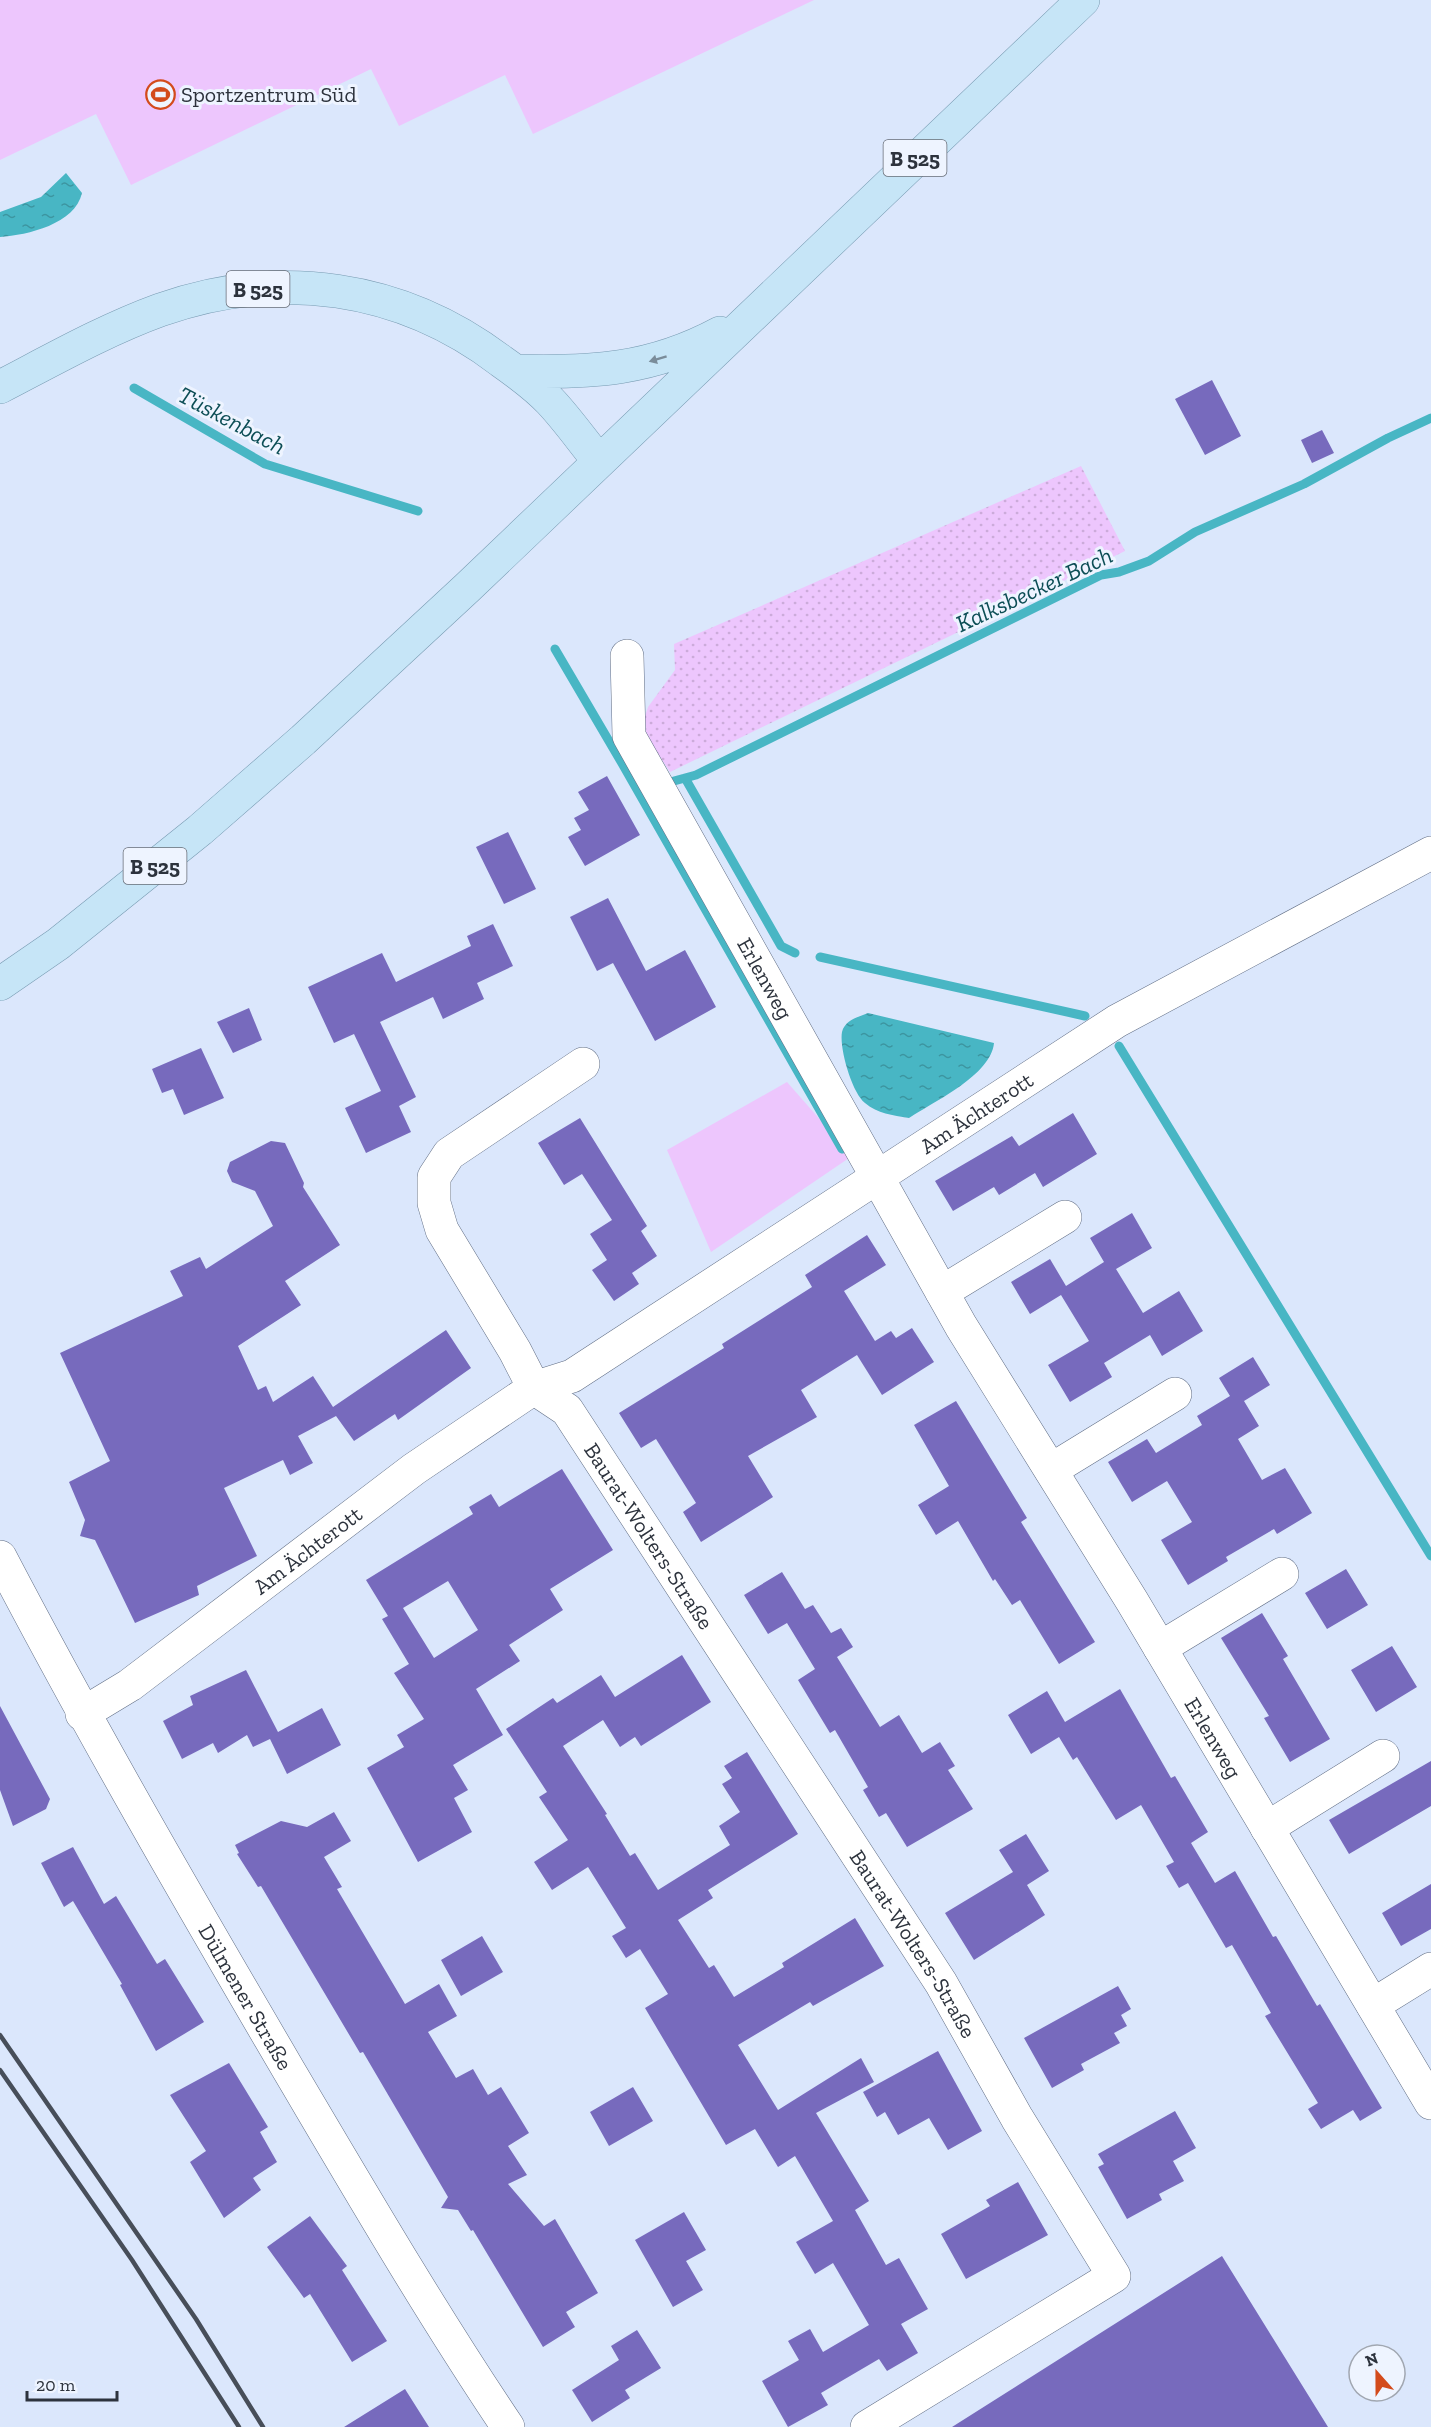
<svg xmlns="http://www.w3.org/2000/svg" width="1431" height="2427" font-family="'Zilla Slab',serif">
<style>
.grass{fill:url(#grass-dots)}
.park{fill:#edc6fd}
.water{fill:url(#water-ripples)}
.lines{fill:none;stroke-linecap:round;stroke-linejoin:round}
.stream{stroke:#48b6c4;stroke-width:9}
.building{fill:#776abd;fill-rule:evenodd}
.minor-casing{stroke:#616e85;stroke-width:34}
.tertiary-casing{stroke:#616e85;stroke-width:34}
.primary-casing{stroke:#789bb2;stroke-width:34}
.minor{stroke:#fff;stroke-width:33}
.tertiary{stroke:#fff;stroke-width:33}
.primary{stroke:#c6e5f7;stroke-width:33}
.rail{stroke:#474e59;stroke-width:4.5}
.oneway{fill:#7a8c9a}
.labels{text-anchor:middle;dominant-baseline:central;stroke-width:6;stroke-linejoin:round;paint-order:stroke}
.shield{fill:#eef4ff;stroke:#676d77;stroke-width:1.5}
.shield-label{font-size:21px;font-weight:bold;fill:#2d333d}
.poi-label{font-size:22px;fill:#2d333d;stroke:#eef4ff;text-anchor:start}
.street-label{font-size:22px;fill:#2d333d;stroke:#eef4ff}
.water-label{font-size:24px;font-style:italic;fill:#0d4e56;stroke:#eef4ff}
</style>
<defs>
<pattern id="grass-dots" width="8" height="8" patternUnits="userSpaceOnUse" patternTransform="scale(1.5)"><rect width="8" height="8" fill="#edc6fd"/><path d="M2 2h.1M6 6h.1" fill="none" stroke="#ccabda" stroke-width="1.8" stroke-linecap="round"/></pattern>
<pattern id="water-ripples" width="26" height="14" patternUnits="userSpaceOnUse" patternTransform="scale(1.5)"><rect width="26" height="14" fill="#48b6c4"/><path d="M2 4q2-2 4 0t4 0M15 11q2-2 4 0t4 0" fill="none" stroke="#3c95a0"/></pattern>
</defs>
<rect width="100%" height="100%" fill="#dbe7fc"/>
<path class="grass" d="M1081,466l44,85 -455,221 -29,-44 7,-21 27,-37 -1,-26z"/>
<path class="park" d="M0,0h814l-281,134 -28,-59 -106,51 -28,-57 -240,116 -35,-71 -96,46z
M787,1082l65,74 -141,96 -44,-102z"/>
<path class="water" d="M66,173l16,20c-7,31 -54,42 -82,44v-25l41,-15z
M868,1013l126,30c-3,32 -59,58 -85,75 -17,-3 -31,-4 -44,-15 -13,-10 -26,-55 -23,-71 3,-12 16,-15 26,-19z"/>
<g class="lines">
<path class="stream" d="M134,388l131,76 153,47
M555,649l68,116 4,3
M623,765l219,384
M685,778l96,168 14,7
M674,781l22,-6 405,-200 18,-3 30,-11 46,-29 109,-48 84,-46 43,-20
M820,957l265,59
M1119,1046l312,510"/>
</g>
<path class="building" d="M1212,380l29,56 -36,19 -30,-56z
M1322,430l12,23 -22,10 -11,-23z
M607,776l33,59 -55,31 -17,-29 13,-7 -7,-12 15,-8 -11,-18z
M508,832l28,57 -32,15 -28,-57z
M608,898l38,73 39,-21 31,57 -61,34 -42,-78 -16,8 -27,-54z
M493,924l20,42 -36,17 7,16 -41,20 -10,-22 -53,25 36,75 -17,9 12,26 -45,21 -21,-45 36,-17 -27,-57 -20,9 -26,-56 74,-34 14,29 75,-36 -4,-10z
M249,1008l13,32 -29,13 -16,-31z
M201,1048l23,50 -40,17 -11,-26 -11,4 -10,-24z
M1073,1113l24,41 -54,33 -8,-14 -36,22 -5,-8 -41,24 -18,-30 77,-45 7,10z
M580,1118l67,108 -6,5 16,25 -25,17 7,11 -25,17 -22,-31 15,-10 -17,-26 22,-14 -30,-46 -18,11 -26,-42z
M271,1141l14,2 19,40 -1,4 37,58 -55,36 16,24 -63,41 20,44 8,-4 7,16 40,-26 20,31 113,-77 25,38 -73,52 -3,-6 -41,27 -18,-25 -38,20 15,27 -23,12 -7,-15 -59,28 33,68 -60,30 2,9 -64,28 -40,-83 -15,-4 5,-16 -16,-38 41,-21 -50,-108 123,-57 -13,-25 30,-14 6,12 67,-43 -18,-35 -23,-9 -5,-11 3,-9z
M1132,1213l20,35 -36,21 27,44 36,-22 24,40 -41,25 -12,-21 -46,28 8,14 -42,25 -22,-37 41,-24 -28,-46 -31,19 -19,-32 39,-23 16,27 38,-24 -14,-24z
M867,1235l19,30 -42,26 31,50 16,-10 5,7 16,-10 22,34 -52,33 -25,-40 -56,35 16,27 -69,39 25,41 -72,45 -18,-30 13,-9 -40,-64 -15,9 -22,-35 105,-65 -2,-4 90,-57 -7,-12z
M1253,1357l17,28 -26,16 15,25 -21,13 24,41 23,-12 27,45 -35,21 -3,-5 -48,28 2,4 -40,24 -27,-45 31,-18 -25,-41 -35,21 -24,-40 39,-23 9,14 46,-28 -5,-9 33,-20 -11,-18z
M956,1401l71,117 -6,4 74,120 -36,22 -39,-64 -8,5 -17,-26 -2,2 -35,-60 -22,14 -18,-30 31,-19 -35,-61z
M562,1469l51,81 -63,39 13,21 -54,35 11,16 -44,28 27,46 -50,30 15,25 -14,8 18,34 -54,30 -51,-94 37,-21 -7,-12 27,-16 -30,-46 15,-9 -27,-45 6,-3 -22,-36 107,-66 -4,-7 22,-13 8,13zM448,1581l30,49 -44,28 -31,-50z
M1346,1569l22,36 -41,24 -22,-36z
M782,1572l23,37 8,-4 18,28 10,-5 12,19 -16,10 43,70 19,-12 23,38 18,-11 15,24 -7,4 25,39 -66,38 -21,-34 -7,4 -16,-27 5,-3 -33,-57 -5,3 -32,-53 17,-11 -28,-46 -19,11 -24,-39z
M1262,1613l26,43 -5,3 47,80 -40,23 -26,-44 5,-2 -48,-78z
M1392,1646l25,41 -41,25 -25,-42z
M682,1655l29,47 -70,44 -6,-9 -15,10 -17,-27 -40,26 44,68 -2,1 25,41 5,-3 23,37 72,-45 -11,-19 21,-14 -18,-28 10,-6 -8,-12 23,-14 51,82 -90,56 5,8 -35,22 31,48 5,-3 20,32 50,-30 -2,-4 73,-45 29,48 -71,40 -3,-4 -72,43 40,65 83,-52 13,24 -58,31 53,88 -14,9 31,55 13,-7 29,51 -27,15 17,29 -31,18 -8,-12 -58,34 7,12 -40,22 -26,-46 37,-21 -11,-19 22,-12 13,23 46,-27 -36,-62 -18,11 -19,-32 37,-21 -38,-65 -17,11 -23,-38 -29,16 -81,-137 23,-14 -28,-45 -14,9 -14,-22 14,-8 -38,-61 -36,23 -18,-28 34,-22 -29,-43 8,-5 -41,-63 47,-31 4,5 44,-28 14,22z
M246,1670l32,62 44,-24 19,37 -54,29 -17,-35 -17,8 -6,-12 -29,18 -5,-10 -31,16 -19,-38 30,-16 -3,-9z
M1120,1689l51,89 4,-2 33,56 -17,11 24,40 20,-12 38,66 3,-1 41,70 3,-2 62,104 -22,13 -7,-11 -32,19 -13,-20 10,-6 -53,-87 6,-3 -39,-68 -6,3 -38,-65 -9,5 -13,-22 8,-4 -33,-57 -25,15 -39,-63 -4,3 -14,-23 -28,17 -23,-39 39,-24 18,31z
M0,1706l50,93 -4,10 -33,17 -13,-36z
M1431,1761v45l-82,48 -20,-34z
M334,1812l17,29 -27,16 18,30 -5,2 68,115 34,-20 18,32 -29,16 28,46 17,-9 15,26 13,-8 28,46 -21,13 19,29 -19,9 36,42 11,-7 43,74 -32,19 9,15 -32,20 -70,-117 -2,1 -13,-21 -17,-2 7,-11 -85,-145 -3,1 -99,-167 -3,1 -21,-33 2,-1 -4,-8 46,-24 26,6z
M1026,1834l23,37 -22,14 18,30 -71,45 -29,-47 68,-41 -14,-22z
M73,1847l31,57 12,-8 41,68 8,-5 39,63 -48,29 -36,-66 2,-1 -49,-83 -9,6 -23,-44z
M1431,1884v45l-30,17 -19,-33z
M482,1936l21,36 -42,24 -20,-36z
M1118,1986l13,23 -10,6 6,11 -13,7 6,10 -39,21 3,6 -32,18 -28,-50z
M938,2051l44,80 -34,19 -19,-32 -31,17 -13,-23 -8,5 -14,-25z
M229,2063l39,64 -8,5 17,30 -24,16 8,12 -37,28 -34,-56 16,-11 -36,-56z
M633,2087l20,34 -44,25 -19,-34z
M1175,2111l21,37 -23,13 11,20 -25,13 3,6 -35,19 -29,-52 6,-3 -6,-10z
M1018,2182l30,53 -82,44 -25,-45 49,-28 -4,-6z
M684,2212l22,38 -20,11 17,29 -30,17 -38,-67z
M310,2216l37,50 -5,4 45,71 -35,21 -42,-68 -6,4 -37,-51z
M1222,2256l106,171h-376z
M637,2330l24,38 -36,22 5,8 -38,24 -20,-32 47,-30 -8,-14z
M405,2389l24,38h-85z"/>
<g class="lines">
<defs>
<g id="minor">
<path id="s1" d="M627,656l2,80 332,590 171,275 299,502"/>
<path id="s2" d="M583,1064l-134,90 -15,23v26l8,27 73,121 19,37 33,22 374,573 76,135 97,158 -247,151"/>
<path d="M942,1292l123,-75"/>
<path d="M1051,1470l124,-76"/>
<path d="M1160,1648l122,-74"/>
<path id="s3" d="M82,1714l48,-29 284,-216 120,-81 38,-12 545,-355 314,-168"/>
<path d="M1267,1828l116,-72"/>
<path d="M1373,2005l58,-36"/>
</g>
<g id="tertiary">
<path id="s4" d="M0,1557c91,174 189,343 288,512 71,120 142,242 220,358"/>
</g>
<path id="primary" d="M516,371c76,2 135,-1 204,-38
M0,387c52,-27 105,-57 160,-77 119,-42 241,-25 341,51 17,12 35,25 49,40 18,19 33,41 49,60
M0,984l58,-40 142,-114 103,-90 164,-152 616,-588"/>
</defs>
<use href="#minor" class="minor-casing"/>
<use href="#tertiary" class="tertiary-casing"/>
<use href="#primary" class="primary-casing"/>
<use href="#minor" class="minor"/>
<use href="#tertiary" class="tertiary"/>
<use href="#primary" class="primary"/>
<path class="rail" d="M0,2035l196,284 67,108
M0,2070l132,190 107,167"/>
</g>
<defs><path id="oneway-solid" d="M-6-.8H1V-3.2L6.5 0L1 3.2V.8H-6Z" transform="scale(1.5)"/></defs>
<use class="oneway" href="#oneway-solid" transform="translate(658 359) rotate(163)"/>
<defs>
<symbol id="stadium-ring" viewBox="-11 -11 22 22"><circle r="9.5" fill="#eef4ff" stroke="#d34b1c" stroke-width="1.5"/><path d="M0-5a6.5 5 0 1 0 0 10a6.5 5 0 1 0 0-10ZM-3.5-1.8h7v3.6h-7Z" fill="#d34b1c"/></symbol>
</defs>
<g fill-rule="evenodd">
<use href="#stadium-ring" x="144" y="78" width="33" height="33"/>
</g>
<g class="labels">
<g class="shield">
<rect x="883.5" y="140" width="63" height="36" rx="4.5"/>
<rect x="226.5" y="271" width="63" height="36" rx="4.5"/>
<rect x="123.5" y="848" width="63" height="36" rx="4.5"/>
</g>
<g class="shield-label">
<text x="915" y="158">B 525</text>
<text x="258" y="289">B 525</text>
<text x="155" y="866">B 525</text>
</g>
<g class="poi-label">
<text x="181" y="94">Sportzentrum Süd</text>
</g>
<g class="street-label">
<text stroke="none"><textPath href="#s1" startOffset="358">Erlenweg</textPath></text>
<text stroke="none"><textPath href="#s3" startOffset="1080">Am Ächterott</textPath></text>
<text stroke="none"><textPath href="#s2" startOffset="616">Baurat-Wolters-Straße</textPath></text>
<text stroke="none"><textPath href="#s3" startOffset="279">Am Ächterott</textPath></text>
<text stroke="none"><textPath href="#s1" startOffset="1240">Erlenweg</textPath></text>
<text stroke="none"><textPath href="#s2" startOffset="1102">Baurat-Wolters-Straße</textPath></text>
<text stroke="none"><textPath href="#s4" startOffset="504">Dülmener Straße</textPath></text>
</g>
<g class="water-label">
<text transform="translate(232 420) rotate(28)">Tüskenbach</text>
<text transform="translate(1034 589) rotate(-25)">Kalksbecker Bach</text>
</g>
</g>
<g transform="translate(1377 2373) rotate(339)"><circle r="28" fill="#eef4ff" stroke="#a1a7b1" stroke-width="1.5"/>
<path d="M0-4.5L10 22L0 15L-10 22Z" fill="#d34b1c"/>
<text y="-9" font-size="16" font-weight="bold" text-anchor="middle" fill="#2d333d">N</text>
</g>
<path d="M27 2391v9h90v-9" fill="none" stroke="#2d333d" stroke-width="3"/>
<text x="36" y="2391" font-size="18" fill="#2d333d" stroke="#eef4ff" stroke-width="4.5" paint-order="stroke">20 m</text>
</svg>
